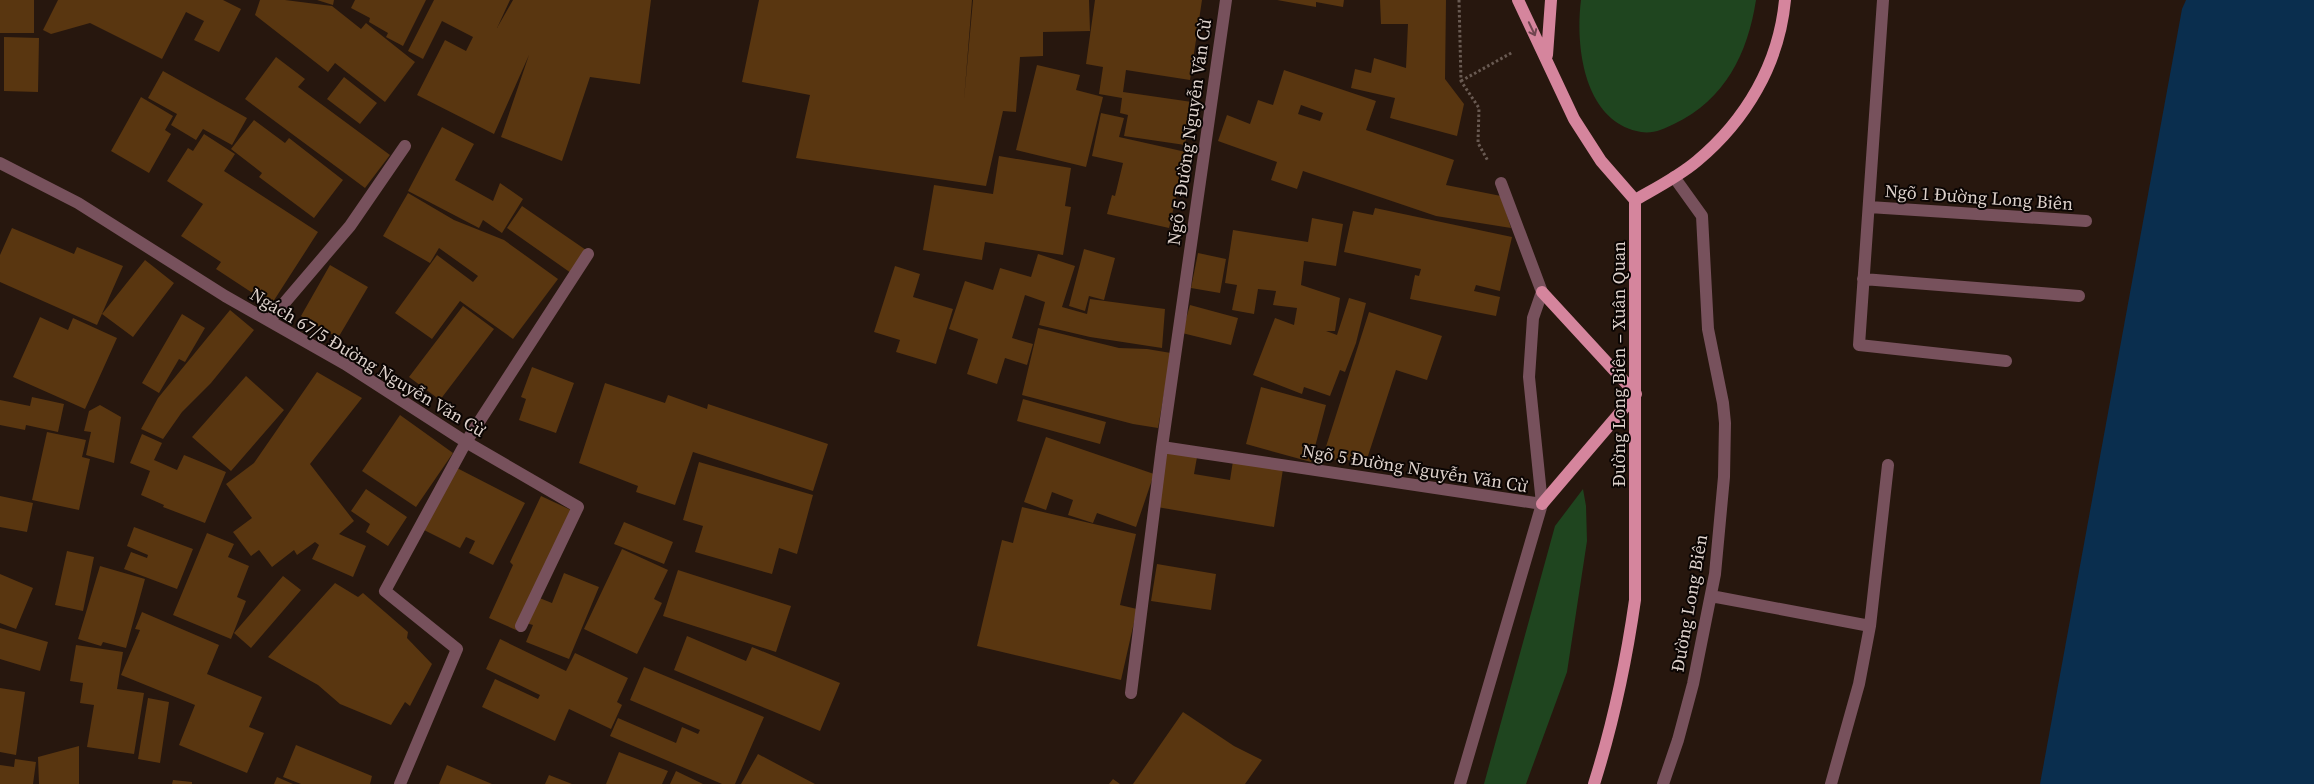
<svg xmlns="http://www.w3.org/2000/svg" width="2314" height="784" font-family="'Source Serif 4',serif">
<style>
.green{fill:#1f451f}
.water{fill:#0a2e4e}
.building{fill:#593610;fill-rule:evenodd}
.lines{fill:none;stroke-linecap:round;stroke-linejoin:round}
.path{stroke:#695a52;stroke-width:3;stroke-dasharray:2.5 2.5;stroke-linecap:butt}
.minor{stroke:#77515c;stroke-width:12}
.major{stroke:#d5859d;stroke-width:12}
.oneway{stroke:#704550}
.labels{text-anchor:middle;dominant-baseline:central;stroke-width:4;stroke-linejoin:round;paint-order:stroke}
.street-label{font-size:18px;fill:#ddd1cb;stroke:#0b0503}
</style>
<rect width="100%" height="100%" fill="#27170e"/>
<path class="green" d="M1581,0h175c-8,53 -31,100 -82,124 -10,5 -21,10 -33,8 -57,-10 -66,-85 -60,-132z
M1583,489l3,17 1,35 -20,131 -41,112h-42l71,-258z"/>
<path class="water" d="M2186,0h128v784h-274l142,-775z"/>
<path class="building" d="M0,0h34v33h-34z
M58,0h165l18,9 -22,43 -25,-12 10,-19 -18,-9 -24,47 -72,-36 -39,11 -8,-4z
M260,0h25l47,6 29,23 5,-6 49,39 -30,40 -50,-39 -7,9 -73,-57z
M317,0h17l-1,5z
M355,0h71l-23,46 -17,-9 2,-4 -19,-11 1,-4 -19,-10z
M434,0h76l-13,28 16,-28h138l-11,84 -50,-7 -28,84 -61,-24 28,-82 -35,79 -77,-39 28,-55 21,11 7,-14 -31,-16 -19,38 -15,-8z
M759,0h213l-8,100 9,-100h116l1,31 -47,1v24l-23,1 -4,55 -13,-1 -17,75 -190,-28 14,-63 -68,-13z
M1095,0h107l-12,80 -64,-10 -3,22 69,10 -7,43 -61,-9 4,-21 -8,-2 2,-15 -23,-4 4,-27 -17,-3z
M1277,0h67l-1,7 -27,-5v5z
M1380,0h66l-1,79 19,25 -7,32 -67,-18 5,-20 -44,-10 4,-19 16,4 3,-15 32,10 2,-44h-27z
M4,37l35,1 -1,54 -34,-1z
M276,57l29,22 -7,8 92,68 -25,33 -120,-89z
M1037,65l43,10 -4,15 27,7 -17,70 -70,-17z
M1284,70l92,31 -10,29 88,30 -8,25 55,11 10,32 -75,-12 -133,-45 -6,18 -26,-9 6,-18 -59,-21 9,-26 23,9 8,-24 15,5zM1301,105l22,8 -3,8 -22,-7z
M163,71l84,47 -15,27 -29,-16 -7,11 -25,-15 6,-11 -29,-16z
M344,77l33,26 -17,21 -33,-25z
M141,97l32,19 -8,14 6,4 -22,39 -38,-22z
M1101,113l23,5 -5,19 67,15 -17,76 -62,-14 5,-19 3,1 8,-33 -31,-7z
M254,120l31,23 4,-5 54,42 -29,38 -55,-41 3,-4 -31,-24z
M442,127l32,17 -19,36 38,21 7,-18 23,16 -21,34 -19,-13 -4,8 -71,-37z
M204,134l31,20 -11,17 94,61 -47,73 -55,-36 5,-7 -40,-26 22,-32 -36,-23 21,-33 5,3z
M999,156l72,12 -6,38 6,1 -8,48 -78,-13 -3,18 -59,-10 11,-65 59,9z
M408,193l46,27 50,20 54,39 -45,60 -53,-38 -28,38 -37,-26 42,-58 36,27 5,-6 -39,-28 -9,15 -47,-27z
M522,206l64,44 -15,23 -64,-45z
M1375,208l137,29 -12,54 -24,-6 -2,6 26,6 -4,19 -86,-17 5,-24 4,1 2,-7 -77,-17 9,-41 20,4z
M1312,218l31,6 -7,42 -32,-5 -3,24 39,13 -5,33h-9l11,4 12,-37 17,5 -10,40 -11,29 -5,-2 -10,26 -26,-9 -2,7 -49,-19 22,-57 19,7 3,-17 -24,-3 3,-14 -18,-2 -4,25 -22,-4 5,-25 -12,-2 8,-53 75,12z
M12,228l62,26 3,-7 46,19 -26,59 -97,-43v-27z
M1084,249l31,9 -11,42 -15,-4 -4,15 -16,-5z
M1198,253l28,6 -6,34 -29,-5z
M1038,254l37,12 -13,41 25,7 3,-15 75,10 -3,39 -72,-11 -51,-12 6,-23 -20,-7 -13,43 21,6 -6,21 -22,-7 -8,26 -30,-10 11,-35 -29,-10 16,-48 28,9 7,-22 31,9z
M145,260l29,23 -41,54 -31,-23z
M330,265l38,22 -30,51 -37,-22z
M895,266l25,8 -7,23 40,12 -17,55 -40,-12 4,-12 -26,-8z
M1190,305l48,13 -7,27 -49,-12z
M463,306l31,23 -54,71 -31,-23z
M230,310l24,20 -43,53 -29,29 -19,27 -22,-10 17,-31z
M1369,312l73,24 -15,44 -31,-10 -29,89 -28,2 -16,-5z
M182,314l23,14 -20,34 -6,-3 -20,34 -17,-10z
M40,317l28,13 5,-12 44,20 -32,71 -72,-32z
M1038,328l81,20 28,1 24,4 -13,75 -25,-4 -111,-29z
M532,367l42,16 -18,50 -37,-13 7,-21 -5,-2z
M317,372l45,26 -52,66 44,57 -15,13 27,12 -13,31 -41,-18 7,-14 -4,-3 -18,13 -3,-5 -22,17 -13,-17 -8,6 -18,-24 19,-14 -26,-34 28,-21z
M246,376l38,34 -53,61 -39,-34z
M605,383l60,20 3,-8 39,14 1,-5 120,40 -15,47 -120,-39 -18,53 -39,-13 2,-6 -59,-23z
M1261,387l65,18 -15,57 -65,-18z
M32,397l32,7 -6,28 -32,-7 -1,5 -25,-5v-25l30,6z
M1023,399l83,23 -6,22 -83,-23z
M100,405l21,12 -7,46 -28,-8 5,-23 -7,-1 5,-20z
M400,415l53,38 -37,54 -54,-36z
M47,432l39,8 -4,17 8,2 -11,51 -47,-10z
M142,434l20,9 -8,17 23,10 7,-15 42,17 -21,51 -42,-16 1,-2 -23,-10 9,-24 -20,-8z
M1046,437l108,37 -18,53 -39,-14 -4,10 -25,-8 5,-15 -21,-8 -6,18 -22,-8z
M1166,452l31,5 -3,17 36,6 3,-19 50,8 -9,58 -117,-20z
M699,462l114,33 -16,59 -18,-6 -7,26 -77,-22 8,-26 -20,-6z
M455,467l70,36 -32,62 -24,-12 6,-12 -9,-4 -6,11 -38,-19z
M366,489l41,28 -19,29 -22,-14 4,-8 -19,-13z
M0,496l33,7 -6,29 -27,-5z
M541,496l30,14 -55,120 -27,-12 24,-53 -3,-3z
M1022,507l114,27 -16,71 17,4 -16,71 -144,-34 25,-106 11,3z
M624,522l49,20 -9,22 -50,-20z
M134,527l59,22 -16,40 -53,-20 7,-17 16,6 1,-3 -21,-9z
M207,533l27,11 -6,13 21,9 -12,31 9,4 -15,38 -58,-24z
M622,549l46,21 -14,29 8,4 -25,51 -53,-25z
M67,551l27,6 -11,54 -28,-6z
M1157,564l59,10 -5,36 -60,-9z
M100,566l45,13 -19,69 -23,-6 -2,4 -23,-7z
M678,570l113,36 -15,46 -113,-36z
M564,573l35,14 -30,72 -43,-17 7,-17 -7,-2 11,-26 15,6z
M0,574l33,14 -17,41 -16,-6z
M283,576l18,14 -50,58 -17,-15z
M335,583l23,14 5,-4 45,39 -1,6 25,26 -22,42 -5,-4 -14,23 -51,-21 -22,-19 -50,-28z
M142,612l77,33 -12,29 55,23 -13,30 15,6 -17,40 -68,-28 16,-40 -74,-30 19,-45 -5,-1z
M0,628l48,14 -8,29 -40,-12z
M687,636l59,25 6,-14 88,36 -20,48 -146,-61z
M500,639l66,32 9,-18 53,25 -11,24 5,3 -11,24 -42,-20 -14,32 -73,-34 13,-28 43,20 2,-4 -54,-26z
M76,645l47,7 -6,37 27,4 -10,61 -47,-7 7,-42 -14,-2 3,-20 -13,-2z
M644,667l120,50 -29,67h-13l-112,-48 8,-18 58,25 6,-16 16,7 2,-4 -70,-30z
M0,688l25,4 -9,63 -16,-3z
M148,698l21,4 -9,61 -22,-4z
M1183,712l51,34 28,14 -17,24h-112z
M296,745l76,31 -2,8h-69l-18,-7z
M79,746v38h-40l-1,-27z
M619,752l49,19 -6,13h-56z
M758,754l57,30h-74z
M15,759l21,3 -3,22h-33v-19l14,2z
M447,765l45,19h-53z
M676,771l27,13h-33z
M549,775l23,9h-27z
M277,777l16,7h-19z
M1113,779l7,5h-11z
M173,780l19,2v2h-20z"/>
<g class="lines">
<path class="path" d="M1459,0l2,81 18,27 -1,35 10,18
M1461,81l52,-29"/>
<path class="minor" d="M1883,0l-24,345 147,16
M0,163l78,40 147,93 120,68 121,78 112,65 -57,119
M1869,207l217,14
M1863,279l216,17
M269,321l81,-95 55,-80
M1162,447l380,57
M1711,596l159,30 -11,58 -28,100
M1870,626l18,-161
M1131,693l31,-246 64,-447
M400,784l57,-135 -72,-58 81,-149 122,-188
M1460,784l82,-280 -13,-127 4,-59 9,-26 -41,-109
M1663,784l15,-44 15,-56 22,-110 9,-97 1,-54 -2,-20 -15,-74 -6,-113 -28,-39"/>
<path class="major" d="M1518,0l56,119 27,42 34,39
M1547,55l4,-55
M1635,200c21,-12 43,-23 62,-39 49,-41 82,-97 88,-161
M1542,292l94,102 -94,110
M1594,784c19,-60 32,-121 41,-184v-400"/>
</g>
<defs><path id="oneway-shaft" d="M-6 0H5M1.5-3L5.5 0L1.5 3" fill="none" stroke-width="1.6" stroke-linecap="round" stroke-linejoin="round" transform="scale(1.25)"/></defs>
<use class="oneway" href="#oneway-shaft" transform="translate(1532 29) rotate(65)"/>
<g class="labels">
<g class="street-label">
<text transform="translate(1189 132) rotate(-82)">Ngõ 5 Đường Nguyễn Văn Cừ</text>
<text transform="translate(1979 197) rotate(4)">Ngõ 1 Đường Long Biên</text>
<text transform="translate(368 362) rotate(31)">Ngách 67/5 Đường Nguyễn Văn Cừ</text>
<text transform="translate(1618 364) rotate(-90)">Đường Long Biên – Xuân Quan</text>
<text transform="translate(1415 468) rotate(9)">Ngõ 5 Đường Nguyễn Văn Cừ</text>
<text transform="translate(1689 603) rotate(-80)">Đường Long Biên</text>
</g>
</g>
</svg>
